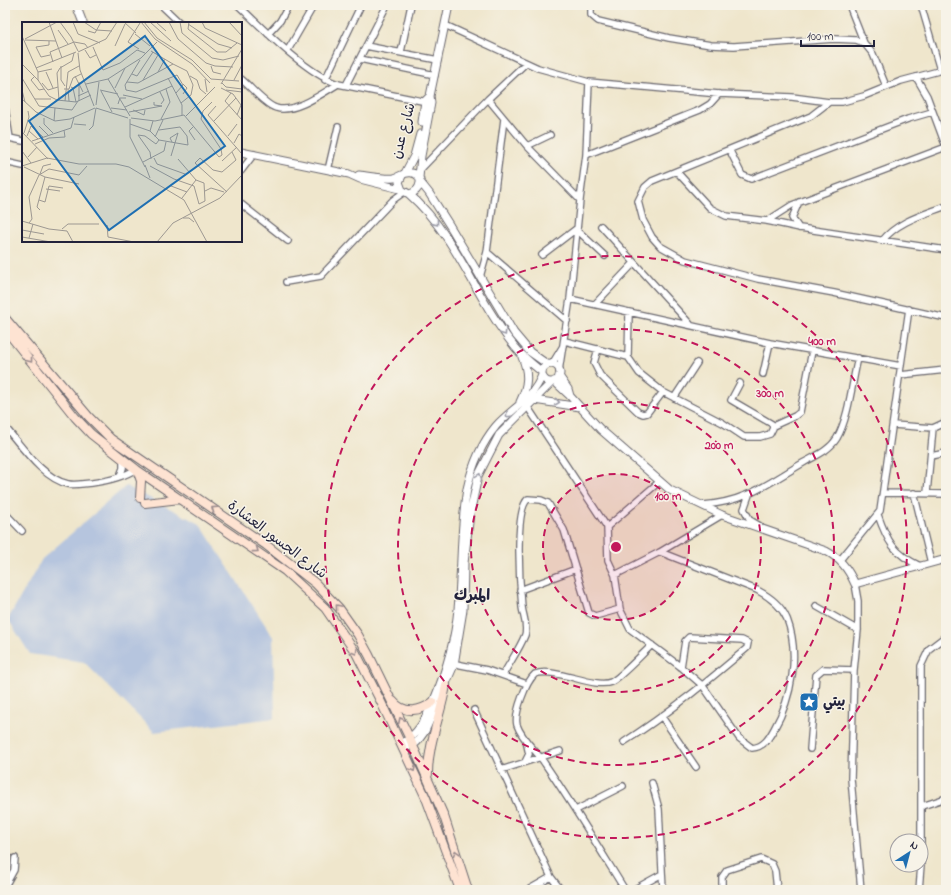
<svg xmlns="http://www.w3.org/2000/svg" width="951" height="895" font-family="'Indie Flower','Playpen Sans Arabic',sans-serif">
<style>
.industrial{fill:#b6c5de}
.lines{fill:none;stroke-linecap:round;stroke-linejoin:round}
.minor-casing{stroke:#6a676e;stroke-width:8}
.tertiary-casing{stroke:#6a676e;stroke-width:9}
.secondary-casing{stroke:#6a676e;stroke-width:10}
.minor{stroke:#fff;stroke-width:5.5}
.tertiary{stroke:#fff;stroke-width:7}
.secondary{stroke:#fee3d2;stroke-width:8}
.oneway{stroke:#9c9ca7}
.oneway2{stroke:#9b8c8e}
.ring{fill:none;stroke:#c2185b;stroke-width:2;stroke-dasharray:7 5}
.labels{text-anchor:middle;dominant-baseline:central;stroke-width:3;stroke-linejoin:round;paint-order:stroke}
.street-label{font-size:14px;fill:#22223b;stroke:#f7f3e8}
.poi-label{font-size:14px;font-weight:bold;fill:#22223b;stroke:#f7f3e8;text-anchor:start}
.neighbourhood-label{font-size:15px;font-weight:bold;fill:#22223b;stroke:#f7f3e8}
.inset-road{fill:none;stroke:#9d9892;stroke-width:1}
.view{fill:#1f6fb2;fill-opacity:0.15;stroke:#1f6fb2;stroke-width:2}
.inset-edge{fill:none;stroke:#22223b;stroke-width:2}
.centre{fill:#c2185b;stroke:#f7f3e8;stroke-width:2}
.ring-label{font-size:12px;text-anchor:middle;font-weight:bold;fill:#c2185b;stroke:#f7f3e8;stroke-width:3;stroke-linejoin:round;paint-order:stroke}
</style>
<rect width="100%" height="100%" fill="#f7f3e8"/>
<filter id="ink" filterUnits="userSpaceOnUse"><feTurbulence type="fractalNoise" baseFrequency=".025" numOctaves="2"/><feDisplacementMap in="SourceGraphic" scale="8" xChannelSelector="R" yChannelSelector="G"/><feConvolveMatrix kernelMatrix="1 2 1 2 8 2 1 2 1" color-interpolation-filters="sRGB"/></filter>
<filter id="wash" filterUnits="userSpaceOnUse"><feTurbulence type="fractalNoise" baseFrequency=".012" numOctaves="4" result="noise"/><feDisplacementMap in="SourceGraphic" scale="16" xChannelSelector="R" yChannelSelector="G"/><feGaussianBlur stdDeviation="0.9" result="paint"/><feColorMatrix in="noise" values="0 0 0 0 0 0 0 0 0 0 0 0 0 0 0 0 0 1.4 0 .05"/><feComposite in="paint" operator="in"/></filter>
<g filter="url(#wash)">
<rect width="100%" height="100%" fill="#efe6cc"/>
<path class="industrial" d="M126,486l74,38 73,113 2,81 -121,14 -70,-70 -54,-8 -22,-35 34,-60z"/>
</g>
<g filter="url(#ink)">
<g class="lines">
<defs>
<path id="minor" d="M161,5l19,18
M238,5c26,25 68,68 100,79l89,18
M591,5v10l7,6 71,17 42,7 23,1 100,-7 22,1 8,3 9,11 13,32
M849,5l15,38
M921,5l19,65
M445,25l93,43 51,14 130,12 73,3 37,5h13l22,-6 37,-15 45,-12
M268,34l12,-13 9,-16
M366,46l72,14
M288,50l26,-45
M401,52l10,-47
M360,59l75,16
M241,79c9,7 24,26 35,29 18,6 47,-15 62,-24
M325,80l36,-75
M346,85l41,-80
M488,99l39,47 53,54
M829,102l-18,14 -159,65 -7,6 -7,14 5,19 9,17 8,9 25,14 73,19 76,14 112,25
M5,108l5,30
M5,137l18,4
M527,146l23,-11
M730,151l12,24 9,4 157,-60 24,-7
M586,155l114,-45 10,-6 9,-10
M5,162l18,4
M328,170l10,-43
M241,171l13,-17
M419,171l69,-72 38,-36
M677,172l33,36 16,8 41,5 33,7 146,22
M799,202l-7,16 7,10
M241,204l47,37
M767,221l25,-16 154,-58 -19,-51 -11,-19
M601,226l89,98
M882,241c16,-20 41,-26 64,-35
M487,252l80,69
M542,255l34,-26 29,27
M480,277l7,-25 17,-133
M286,282l35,-6 72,-76 11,-8
M570,299l200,44 131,23
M595,304l39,-41
M565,341l63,16 11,16 24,19 60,31 21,14h16l10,-3 3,-6 -1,-4 -41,-24 9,-17
M598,349l-4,14 6,12 38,37 5,2 4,-1 16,-21
M628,357l1,-44
M552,364l11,-18
M559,371l11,-72 10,-99 6,-45 3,-73
M763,374l7,-31
M900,375l46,-5
M674,398l23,-35
M527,406l80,121
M893,425l40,3 13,-6
M773,426l22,-10 5,-4 12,-61
M5,427c16,18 38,52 63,57 8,2 17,-1 24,-1 15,-2 32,-6 44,-14
M931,456l15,-3
M120,476l3,-8v-9
M659,482l-52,45 1,33 7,15 5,34 10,20 51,38 22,19 36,52 13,10c12,-1 17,-10 22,-19 18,-31 26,-76 13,-110 -6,-14 -17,-22 -30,-29l-97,-38
M884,493l62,1
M914,493l17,70
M927,493l6,-65
M749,495l-5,14 6,11 10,6
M703,505c43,-3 64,-21 100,-42 12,-7 26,-12 34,-25 12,-21 15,-56 21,-80
M5,513l17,18
M878,515c9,26 16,39 42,51
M840,560l40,-49 29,-202
M615,575l45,-23 62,-37
M855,584l3,17v29l-4,40 -3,109 10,111
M520,590l56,-21
M816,606l42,24
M451,663l36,7 40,14
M503,675c7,-13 17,-27 22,-40 3,-10 -2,-19 -3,-28 -2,-19 -8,-97 6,-108l13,1 7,3 16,27 25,83 6,3 25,-7
M474,710l77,167 10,13
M662,717l34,50
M624,742c44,-28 83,-60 123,-94l1,-5 -6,-3 -53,-3 -4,4 -4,26
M810,749l6,-74 7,-6 31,1
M525,762l4,-8 -3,-13
M501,770l59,-19
M652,783l7,26 4,81
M922,806l24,-8
M576,810l47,-24
M921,861v-195l8,-17 17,-13
M5,886l9,-16 1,-12
M528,890l23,-13
M625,890c-26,-42 -52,-85 -80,-126 -8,-13 -23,-24 -28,-39 -3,-12 9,-43 18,-51 21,-7 59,15 76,8 9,-4 32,-29 41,-37
M633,890l29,-16
M722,890v-13l5,-7 34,-11 11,5 3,7 2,19
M919,890l2,-25"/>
<path id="tertiary" d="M76,5l7,18
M422,122l3,-21 5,-5
M241,152l108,22 11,5 40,10
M405,173l9,-17 6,-22
M359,175c11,1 23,4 35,3 6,-1 11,-7 18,-5 13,2 9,19 -3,21l-7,-4 -3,-8 3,-6
M419,178l2,-22 10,-53 -1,-7 19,-91
M421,183l8,10 21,33 64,107 16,19 17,12
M409,194c50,44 66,105 106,153 8,10 17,17 27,25
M542 373a9 9 0 1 1 18 0a9 9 0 1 1-18 0Z
M559,376l9,13 2,7
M554,381l16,15 30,33 70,61 52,25 104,36c15,8 22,18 29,33l91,-25
M534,400l46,7
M520,402c8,-16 9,-29 2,-45
M401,744c18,-10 25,-26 33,-44 12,-29 21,-59 24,-91 4,-40 2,-80 9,-120 5,-23 14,-45 29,-63 15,-17 38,-28 46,-51
M403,749l14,-7 8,-11 29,-66 9,-55 1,-47 6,-49 8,-38 21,-41 53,-53"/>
<path id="secondary" d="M5,318l84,99 22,22 155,106 49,38 24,25 19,27 11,20 41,84 34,77 24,74
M5,329l70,88 16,17 46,36 148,101 40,37 31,45 25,49 45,96 34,92
M137,470l4,11 -1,17
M145,503l35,-4
M393,701c11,14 28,10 40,1
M428,774c0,-31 13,-59 18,-89"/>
</defs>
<use href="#minor" class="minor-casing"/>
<use href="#tertiary" class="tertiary-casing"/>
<use href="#secondary" class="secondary-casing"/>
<use href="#minor" class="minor"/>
<use href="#tertiary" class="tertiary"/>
<use href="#secondary" class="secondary"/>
</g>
<defs><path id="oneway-chevron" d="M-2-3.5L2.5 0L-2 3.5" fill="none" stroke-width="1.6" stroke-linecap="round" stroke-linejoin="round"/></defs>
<g class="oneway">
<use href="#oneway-chevron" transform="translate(436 223) rotate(51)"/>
<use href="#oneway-chevron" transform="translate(504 333) rotate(56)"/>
<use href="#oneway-chevron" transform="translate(557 402) rotate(8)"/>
<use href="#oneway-chevron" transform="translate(508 415) rotate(137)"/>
<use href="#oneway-chevron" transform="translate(479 476) rotate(-69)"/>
</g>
<g class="oneway2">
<use href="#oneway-chevron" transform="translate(30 360) rotate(52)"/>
<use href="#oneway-chevron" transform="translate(214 509) rotate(-146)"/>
<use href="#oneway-chevron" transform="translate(256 550) rotate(36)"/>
<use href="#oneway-chevron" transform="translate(338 607) rotate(-130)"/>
<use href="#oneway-chevron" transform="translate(355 652) rotate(59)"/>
<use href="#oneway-chevron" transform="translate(401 720) rotate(-117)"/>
<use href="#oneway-chevron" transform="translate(413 769) rotate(64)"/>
<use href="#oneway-chevron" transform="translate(456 853) rotate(-107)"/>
</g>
</g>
<circle cx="616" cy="547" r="73" fill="#c2185b" fill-opacity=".12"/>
<g class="ring">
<circle cx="616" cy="547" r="73"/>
<circle cx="616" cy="547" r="145"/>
<circle cx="616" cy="547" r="218"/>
<circle cx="616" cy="547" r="291"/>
</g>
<defs>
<symbol id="sight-square" viewBox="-11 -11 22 22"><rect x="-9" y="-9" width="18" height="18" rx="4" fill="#1f6fb2" stroke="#f7f3e8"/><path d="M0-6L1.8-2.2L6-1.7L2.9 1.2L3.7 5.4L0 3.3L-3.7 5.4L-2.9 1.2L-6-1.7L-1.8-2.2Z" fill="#fff"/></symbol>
</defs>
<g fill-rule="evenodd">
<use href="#sight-square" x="798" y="691" width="22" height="22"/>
</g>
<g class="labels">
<g class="street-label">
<text transform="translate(404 131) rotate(-75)">شارع عدن</text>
<text transform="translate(277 540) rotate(37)">شارع الجسور العشارة</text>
</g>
<g class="poi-label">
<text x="823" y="702">بيتي</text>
</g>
<g class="neighbourhood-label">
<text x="472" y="596">المبرك</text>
</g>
</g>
<g transform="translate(22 22)">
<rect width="220" height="220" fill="#efe6cc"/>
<path class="inset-road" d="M27,0l13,36M38,0l11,15 7,14M51,0l5,12 22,9M62,0l12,8 16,1M102,0l12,11M119,0l14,17 37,25 18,19M122,0l13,16 35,22 19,19 28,2M128,0l21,19M134,0l10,9M147,0l9,17 28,24 9,3 18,1M158,0l2,11 30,25 11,2 16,-4M167,0l-1,7 29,23h9l11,-9M180,0l3,6 37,17M207,0l13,14M166,2l30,20 14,4M36,8l10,14M66,9l7,2 6,-11M113,12l15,12M0,14l16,36v8l11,16 8,4 19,2 15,-7M3,17l32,-17M3,18l31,1M27,19v4l-13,2 5,10 9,-2M93,24l10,-22M71,25l10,23 17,-7 17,-13 8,3M117,27l-11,-7 12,-19M63,28l5,8 6,-3M129,29l22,13M56,30l28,-13 11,-17M56,31l2,17 14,36M118,38l-15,25 1,5 10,2 41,-17 6,10 -7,8M31,40l-3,-10 24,-10 11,2 3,4M0,42l17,17M39,44v14l4,6M189,44l2,6 8,2M14,46l40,-16M16,50l14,-3M24,50l7,16M136,50l7,-13M110,52l5,2 16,-24M53,54l8,16M168,54l7,4 3,9 6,5M12,55l-3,3 8,10 5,-1M0,56l17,28 33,4 6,-9M146,56l14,27v10M86,57l22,37M183,57l2,13M121,58l15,-25M212,58l8,-15M57,60v19M105,60l11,1 35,-19 14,7 6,14 -2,10 -10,8M20,61l6,7 10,-3M200,61l4,4 16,2M64,62l22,-5 17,-11 16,-10 16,-16M161,62l4,4 -4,6M199,62l21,-35M49,65l2,1 3,14M93,66l10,-20M199,66l12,6 8,11 -4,10M42,67h5l4,-11 8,-4M46,67l1,12M0,68l3,12M78,68l18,4M204,68l16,2M79,69l11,21M138,70l4,8 -3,4M209,71l-6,8 17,19M101,73l19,4M56,74l11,-5M0,77l14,13 19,9 15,-2 25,-11M13,77h16M37,78l-2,-27 3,-5 12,-7 2,-8M43,79l3,-29 11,-6M96,82l2,-6h6M74,83l3,-23M194,84l-8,9 34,39M103,85l47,-21M74,86l32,10M89,86l16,2M111,88l11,5 1,-5M107,90l33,-6 -8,-1v-3M164,94l29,-29M22,96v6l9,9M109,96l24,3 29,-6 35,42 3,-2 -1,-6 -20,-30 2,-8 9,-9M108,97v18l15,30M139,97l9,-17 -4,-13M32,99l1,-13M131,99l-3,10 9,9 29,5 -1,-9 -7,-9 -21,3M192,99l22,-23M52,102l12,1M108,102l20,7M17,104l9,9M171,105l-4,4 6,9M67,108l4,-4 3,-18M7,109l9,8M0,110l26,27M2,111l5,-16 -1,-6M5,114l4,-10 12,11M206,114l9,-12M133,115l8,-17M10,119l39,-13 3,-11M212,121l5,-9 3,2M13,122l14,-6 16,-1 -1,-7M0,129l9,12M149,134l7,-23 -8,5 2,4M6,135l9,-10M132,136l3,6 28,10M129,137l-1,-7 -12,-17 7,1 11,8 3,-4M156,137l18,21 -14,18M200,139l15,-14M121,140l21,-11 2,-9M123,143l5,13M0,144l25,-8 32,6h37l13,3 55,33 23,42M128,144l24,13 20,7 5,18 6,-3 -1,-18 -8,-3M2,145l21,10 -8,30 3,3M18,152l3,-8 8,-2M23,155l34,7M149,164l16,6M24,167l14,2M183,169l6,-3 13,4M205,170l-32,-29 5,-5 13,12 9,2 14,-12 -4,-8M17,178l6,2 4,-16 14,2M161,196h6l5,4M0,199l27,8 18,2 6,11M7,201l3,-4 -3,-22 10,-22 10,-6 30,6 8,-9M85,203l1,12 26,5M40,207l6,-5h31M0,208l22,4M0,215l29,5M7,216l4,-14M135,220l16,-19 47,-25 22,-23"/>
<path class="view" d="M123,14l80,110 -116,84 -80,-109z"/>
<rect width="220" height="220" class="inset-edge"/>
</g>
<circle cx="616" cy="547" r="6" class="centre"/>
<g class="ring-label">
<text x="822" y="345">400 m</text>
<text x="770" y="397">300 m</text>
<text x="719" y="449">200 m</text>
<text x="668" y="500">100 m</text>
</g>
<rect width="951" height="895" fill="none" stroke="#f7f3e8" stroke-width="20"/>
<g transform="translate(909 853) rotate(36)"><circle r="19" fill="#f7f3e8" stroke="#a29fa3"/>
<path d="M0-3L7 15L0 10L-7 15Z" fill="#1f6fb2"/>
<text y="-6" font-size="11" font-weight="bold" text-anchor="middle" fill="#22223b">N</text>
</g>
<path d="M801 40v6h73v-6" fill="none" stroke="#22223b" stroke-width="2"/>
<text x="807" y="40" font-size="12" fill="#22223b" stroke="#f7f3e8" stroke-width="3" paint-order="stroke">100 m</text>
</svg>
